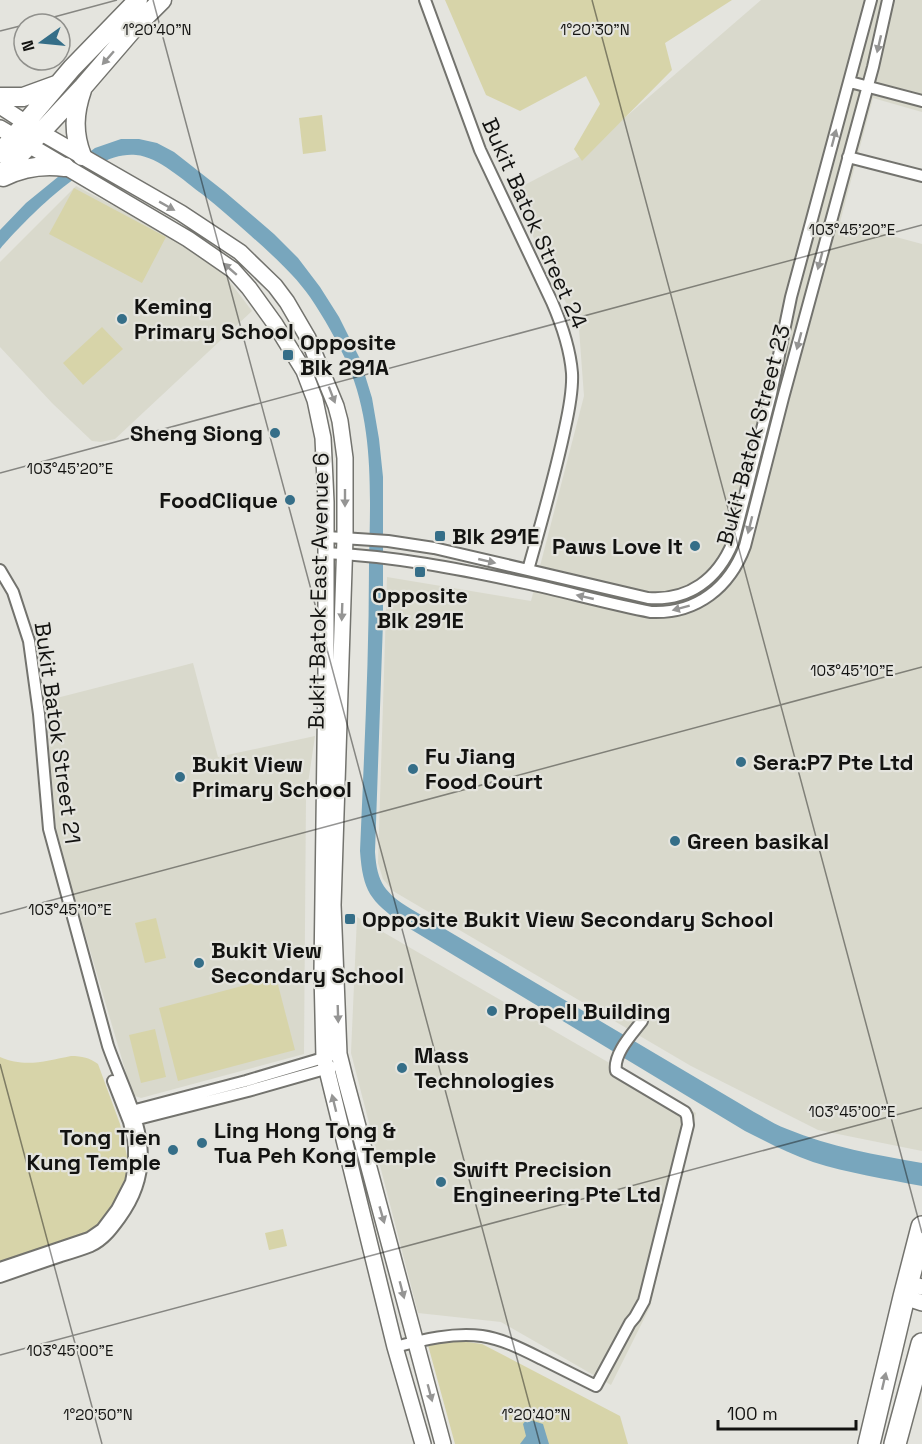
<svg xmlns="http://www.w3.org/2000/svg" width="922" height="1444" font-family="'Space Grotesk',sans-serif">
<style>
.built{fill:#d9d9cc}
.green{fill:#d7d4a9}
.water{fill:#78a6bd}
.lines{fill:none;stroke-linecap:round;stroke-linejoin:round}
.minor-casing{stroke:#73736e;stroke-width:14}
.secondary-casing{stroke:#73736e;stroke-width:18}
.primary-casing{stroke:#73736e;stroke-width:21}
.motorway-casing{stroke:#73736e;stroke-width:24}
.minor{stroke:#fff;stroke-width:10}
.secondary{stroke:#fff;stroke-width:15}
.primary{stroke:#fff;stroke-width:18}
.motorway{stroke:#fff;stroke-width:21}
.oneway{fill:#959594}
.ticks{fill:none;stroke:#131311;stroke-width:1.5;stroke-opacity:0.45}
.poi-dot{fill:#356e88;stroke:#e4e4de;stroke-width:2}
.labels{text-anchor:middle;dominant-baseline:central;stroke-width:4.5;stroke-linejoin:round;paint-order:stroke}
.street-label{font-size:22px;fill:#131311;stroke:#e4e4de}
.poi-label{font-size:22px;font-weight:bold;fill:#131311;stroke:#e4e4de;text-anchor:start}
.ticks-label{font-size:15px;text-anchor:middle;fill:#131311;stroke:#e4e4de;stroke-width:4.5;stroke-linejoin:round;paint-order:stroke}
</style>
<rect width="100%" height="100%" fill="#e4e4de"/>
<path class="built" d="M761,0h161v112l-49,-14 -33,124 82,22v907l-104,-21 -127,-64 -298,-175 -10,-12 -5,-16 9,-286 144,24 53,-205 -5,-67 -68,-137 77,-40 25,-24z
M76,186l135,71 41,54 -137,128 -14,3 -9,-1 -40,-38 -52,-56v-85z
M193,663l25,94 97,-21 -9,61 -2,257 -163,44 -6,-2 -4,-6 -64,-218 -11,-45 -11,-126z
M357,917l339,196 -46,194 -39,78 -110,-63 -83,-9 -67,-260z"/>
<path class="green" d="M445,0h287l-67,43 7,27 -90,91 -8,-12 26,-45 -14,-28 -66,35 -34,-16z
M322,115l4,36 -23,3 -4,-36z
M74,188l92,49 -24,46 -93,-49z
M102,327l21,22 -40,36 -20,-22z
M156,918l10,40 -21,5 -10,-40z
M276,977l19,73 -117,31 -19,-73z
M155,1029l11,48 -25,6 -12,-48z
M71,1056c11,0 19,2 27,8l22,60 7,32 -1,30 -26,47 -100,37v-213c25,11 46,4 71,-1z
M283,1229l4,17 -18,4 -4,-17z
M460,1341l22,3 138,72 8,28h-173l-27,-99z"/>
<path class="water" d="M121,139h18l18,4 17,9 51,40 49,42 24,24 22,29 19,30 21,42 12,39 7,41 4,38v145l-8,230c2,31 10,41 36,57l343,203c11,6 22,13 33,17 43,18 89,26 135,34v23c-37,-7 -74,-13 -109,-24 -24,-8 -46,-20 -68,-31l-343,-207c-32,-24 -39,-32 -42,-73 4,-95 9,-190 9,-285 1,-67 6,-138 -21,-201 -9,-21 -25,-49 -38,-68 -16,-23 -39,-43 -60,-62 -16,-14 -31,-28 -48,-41 -18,-13 -43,-37 -66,-39 -44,-5 -109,63 -136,94v-19l26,-27 54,-44 15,-11z
M527,1419l16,5 6,20h-29l6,-8 -3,-12z"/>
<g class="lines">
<defs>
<path id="minor" d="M425,0l55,150 72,152c10,23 18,46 20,71 1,18 -3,37 -7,55 -10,48 -24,95 -37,142
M850,82l72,19
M848,157l74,19
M327,537l61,4 46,7 214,50c41,3 70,-19 85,-56l38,-148 20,-97 80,-297
M326,553c67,3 134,16 199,30 42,9 84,21 126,29 46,2 79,-25 94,-66l38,-148 90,-331 15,-67
M0,570l13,22 16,49 10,73 10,115 59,217c22,62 57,111 12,172 -8,11 -16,22 -29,28 -10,4 -20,7 -30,10 -21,7 -41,14 -61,21
M128,1112l118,-31 84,-25
M130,1121l118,-30 84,-24
M0,1268l89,-30 13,-9 15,-20 14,-27 3,-16v-22l-5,-22 -16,-41
M395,1347c27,-7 59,-15 87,-11 21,3 42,14 60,23 18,9 36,18 54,27l34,-63 5,-6 9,-16 44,-176 -1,-9 -2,-4 -69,-41c-3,-17 16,-37 26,-50"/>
<path id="secondary" d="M0,106l40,26 141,81 59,39 35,34 12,16 21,36 28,68 4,15 5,37v80l-12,367 6,149 6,24 98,366
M0,128l188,111 45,31 16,18 26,36 29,47 11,29 8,38 3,64v171l-4,299 2,86 71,289 28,97
M907,1283l15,4
M904,1297l18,6"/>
<path id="primary" d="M0,97h23l33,-12
M0,153l72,-85 66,-68
M82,156c-9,-23 -8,-43 0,-66
M0,176l83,-89 50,-58 29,-29
M3,177c20,-10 40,-13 62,-10"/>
<path id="motorway" d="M869,1444l35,-147 18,-70
M895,1444l27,-100"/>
</defs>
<use href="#minor" class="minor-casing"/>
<use href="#secondary" class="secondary-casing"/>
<use href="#primary" class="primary-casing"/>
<use href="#motorway" class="motorway-casing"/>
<use href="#minor" class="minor"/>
<use href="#secondary" class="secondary"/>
<use href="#primary" class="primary"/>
<use href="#motorway" class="motorway"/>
</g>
<defs><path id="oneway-solid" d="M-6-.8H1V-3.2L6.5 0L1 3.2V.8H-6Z" transform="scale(1.5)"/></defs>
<g class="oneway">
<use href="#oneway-solid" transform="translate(879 44) rotate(103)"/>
<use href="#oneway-solid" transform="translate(108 58) rotate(131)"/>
<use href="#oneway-solid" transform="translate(834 138) rotate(-75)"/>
<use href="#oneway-solid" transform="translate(167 206) rotate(29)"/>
<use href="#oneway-solid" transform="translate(820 261) rotate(105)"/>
<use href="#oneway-solid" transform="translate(230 269) rotate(-139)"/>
<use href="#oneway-solid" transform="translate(799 341) rotate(105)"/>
<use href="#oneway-solid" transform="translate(332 395) rotate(69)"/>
<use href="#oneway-solid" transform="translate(345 498) rotate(90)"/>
<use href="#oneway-solid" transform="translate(750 525) rotate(104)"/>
<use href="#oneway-solid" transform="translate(487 561) rotate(13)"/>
<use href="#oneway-solid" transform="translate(585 597) rotate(-167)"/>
<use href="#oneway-solid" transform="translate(681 608) rotate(165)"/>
<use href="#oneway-solid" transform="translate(342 612) rotate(92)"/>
<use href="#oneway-solid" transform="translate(338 1014) rotate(88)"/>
<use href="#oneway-solid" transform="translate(334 1103) rotate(-104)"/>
<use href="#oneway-solid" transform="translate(382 1215) rotate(74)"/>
<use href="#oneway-solid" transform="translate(402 1290) rotate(75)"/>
<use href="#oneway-solid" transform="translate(884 1381) rotate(-77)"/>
<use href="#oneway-solid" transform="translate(430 1393) rotate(75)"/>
</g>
<path class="ticks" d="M153,0l387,1444M592,0l330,1233M28,24l89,-24M0,31l24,-6M0,473l922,-248M0,914l922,-247M0,1064l102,380M0,1355l922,-247"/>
<g class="poi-dot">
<circle cx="122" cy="319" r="6"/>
<rect x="282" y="349" width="12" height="12" rx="3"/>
<circle cx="275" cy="433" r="6"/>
<circle cx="290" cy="500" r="6"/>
<rect x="434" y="530" width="12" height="12" rx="3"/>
<circle cx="695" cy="546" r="6"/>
<rect x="414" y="566" width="12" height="12" rx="3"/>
<circle cx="741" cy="762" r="6"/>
<circle cx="413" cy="769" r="6"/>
<circle cx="180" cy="777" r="6"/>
<circle cx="675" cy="841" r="6"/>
<rect x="344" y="913" width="12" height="12" rx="3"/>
<circle cx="199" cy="963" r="6"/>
<circle cx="492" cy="1011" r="6"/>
<circle cx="402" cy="1068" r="6"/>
<circle cx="202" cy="1143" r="6"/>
<circle cx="173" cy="1150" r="6"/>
<circle cx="441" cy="1182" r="6"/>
</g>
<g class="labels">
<g class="street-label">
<text transform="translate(535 223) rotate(66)">Bukit Batok Street 24</text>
<text transform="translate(753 435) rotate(-75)">Bukit Batok Street 23</text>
<text transform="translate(318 591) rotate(-89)">Bukit Batok East Avenue 6</text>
<text transform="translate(58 733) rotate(82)">Bukit Batok Street 21</text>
</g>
<g class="poi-label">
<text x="134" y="306">Keming<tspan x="134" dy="25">Primary School</tspan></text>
<text x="300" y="342">Opposite<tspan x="300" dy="25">Blk 291A</tspan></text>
<text x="263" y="433" text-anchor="end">Sheng Siong</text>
<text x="278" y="500" text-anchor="end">FoodClique</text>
<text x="452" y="536">Blk 291E</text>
<text x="683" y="546" text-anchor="end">Paws Love It</text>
<text x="420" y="595" text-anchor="middle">Opposite<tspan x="420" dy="25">Blk 291E</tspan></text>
<text x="425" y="756">Fu Jiang<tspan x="425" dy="25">Food Court</tspan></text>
<text x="753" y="762">Sera:P7 Pte Ltd</text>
<text x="192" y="764">Bukit View<tspan x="192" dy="25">Primary School</tspan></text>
<text x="687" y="841">Green basikal</text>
<text x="362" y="919">Opposite Bukit View Secondary School</text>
<text x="211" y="950">Bukit View<tspan x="211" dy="25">Secondary School</tspan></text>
<text x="504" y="1011">Propell Building</text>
<text x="414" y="1055">Mass<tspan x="414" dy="25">Technologies</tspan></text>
<text x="214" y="1130">Ling Hong Tong &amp;<tspan x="214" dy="25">Tua Peh Kong Temple</tspan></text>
<text x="161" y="1137" text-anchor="end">Tong Tien<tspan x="161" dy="25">Kung Temple</tspan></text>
<text x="453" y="1169">Swift Precision<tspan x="453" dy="25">Engineering Pte Ltd</tspan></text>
</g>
</g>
<g class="ticks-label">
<text x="157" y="35">1°20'40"N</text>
<text x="595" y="35">1°20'30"N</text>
<text x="852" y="235">103°45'20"E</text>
<text x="70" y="474">103°45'20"E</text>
<text x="852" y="676">103°45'10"E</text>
<text x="70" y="915">103°45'10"E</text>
<text x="852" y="1117">103°45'00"E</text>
<text x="70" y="1356">103°45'00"E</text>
<text x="98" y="1420">1°20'50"N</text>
<text x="536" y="1420">1°20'40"N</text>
</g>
<g transform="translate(42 42) rotate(255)"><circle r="28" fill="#e4e4de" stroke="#90908c" stroke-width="1.5"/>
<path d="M0-4.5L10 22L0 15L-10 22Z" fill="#356e88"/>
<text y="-9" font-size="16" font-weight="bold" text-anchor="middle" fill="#131311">N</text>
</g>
<path d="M718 1420v9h138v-9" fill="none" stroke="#131311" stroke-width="3"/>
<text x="727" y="1420" font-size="18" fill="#131311" stroke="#e4e4de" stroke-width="4.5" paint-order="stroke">100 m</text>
</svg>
